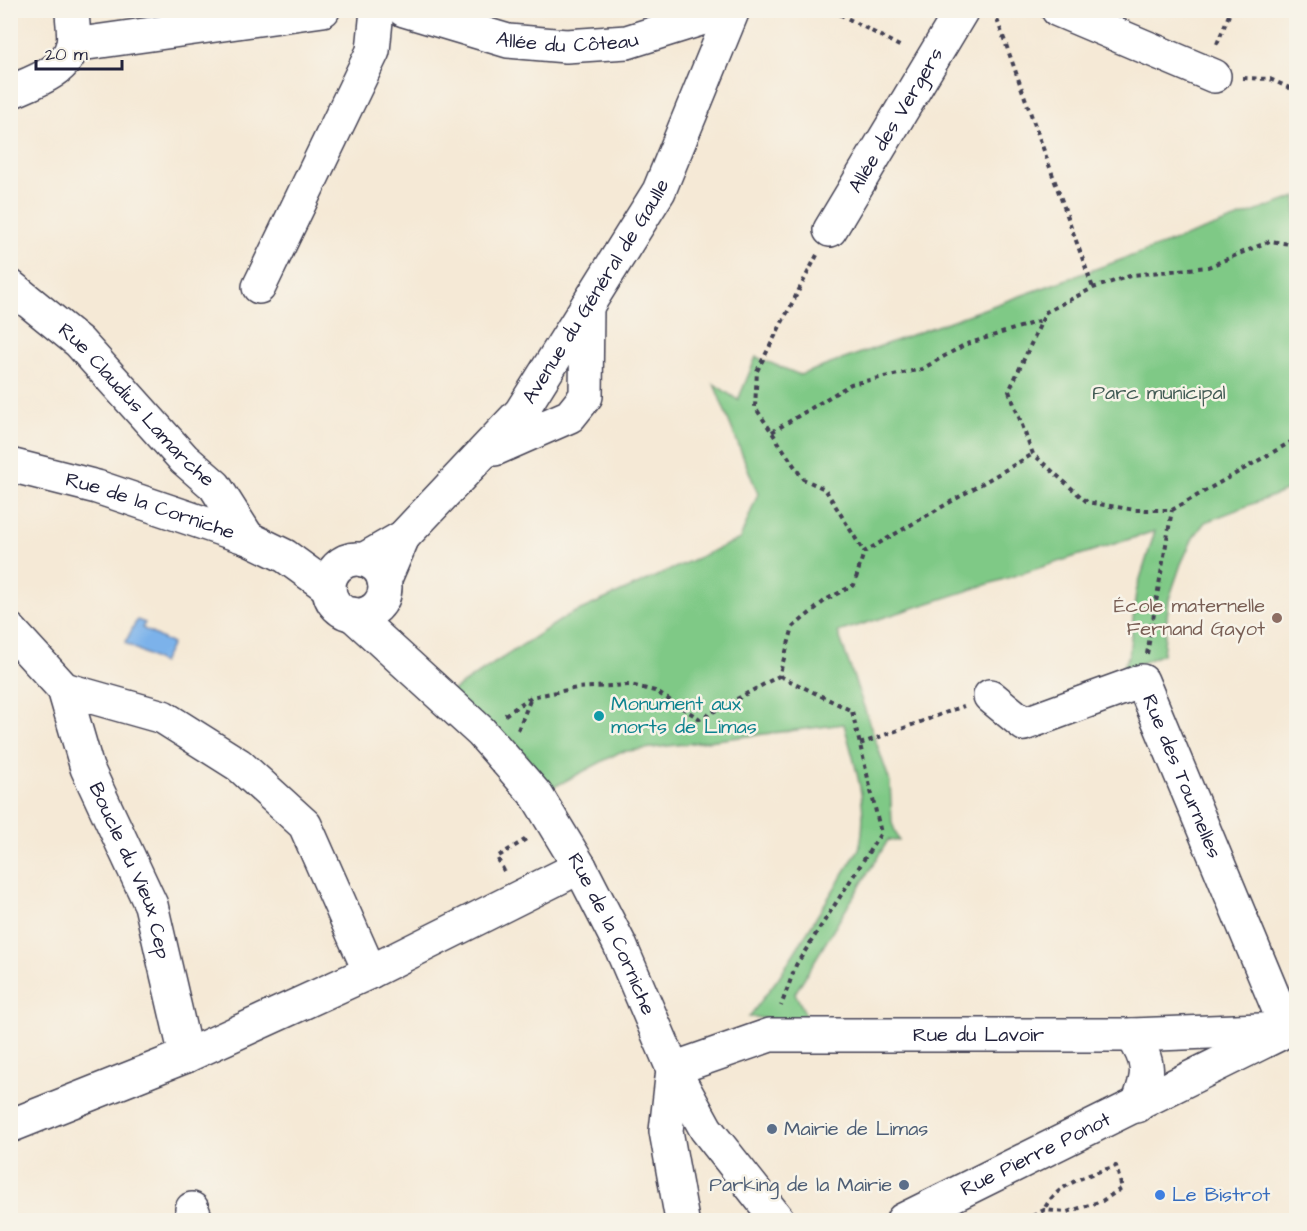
<svg xmlns="http://www.w3.org/2000/svg" width="1307" height="1231" font-family="'Architects Daughter',sans-serif">
<style>
.green{fill:#7fc986;stroke:#507660;stroke-width:1.5}
.water{fill:#7bb2ea;stroke:#4e6a92;stroke-width:1.5}
.lines{fill:none;stroke-linecap:round;stroke-linejoin:round}
.minor-casing{stroke:#424052;stroke-width:36}
.major-casing{stroke:#424052;stroke-width:36}
.path{stroke:#424052;stroke-width:4;stroke-dasharray:4.5 4.5;stroke-linecap:butt}
.minor{stroke:#fff;stroke-width:33}
.major{stroke:#fff;stroke-width:33}
.education-dot{fill:#8d6e63;stroke:#f7f3e8;stroke-width:2}
.culture-dot{fill:#0f9aa8;stroke:#f7f3e8;stroke-width:2}
.service-dot{fill:#5c6f8a;stroke:#f7f3e8;stroke-width:2}
.shop-dot{fill:#3f7fe0;stroke:#f7f3e8;stroke-width:2}
.labels{text-anchor:middle;dominant-baseline:central;stroke-width:5;stroke-linejoin:round;paint-order:stroke}
.street-label{font-size:20px;fill:#22223b;stroke:#f7f3e8}
.park-label{font-size:20px;fill:#435c55;stroke:#f7f3e8}
.education-label{font-size:20px;fill:#785e54;stroke:#f7f3e8;text-anchor:end}
.culture-label{font-size:20px;fill:#0d838f;stroke:#f7f3e8;text-anchor:start}
.service-label{font-size:20px;fill:#4e5e75;stroke:#f7f3e8;text-anchor:start}
.shop-label{font-size:20px;fill:#366cbe;stroke:#f7f3e8;text-anchor:start}
</style>
<rect width="100%" height="100%" fill="#f7f3e8"/>
<filter id="ink" filterUnits="userSpaceOnUse"><feTurbulence type="fractalNoise" baseFrequency=".0167" numOctaves="2"/><feDisplacementMap in="SourceGraphic" scale="12" xChannelSelector="R" yChannelSelector="G"/><feConvolveMatrix kernelMatrix="1 2 1 2 8 2 1 2 1" color-interpolation-filters="sRGB"/></filter>
<filter id="wash" filterUnits="userSpaceOnUse"><feTurbulence type="fractalNoise" baseFrequency=".008" numOctaves="4" result="noise"/><feDisplacementMap in="SourceGraphic" scale="24" xChannelSelector="R" yChannelSelector="G"/><feGaussianBlur stdDeviation="1.35" result="paint"/><feColorMatrix in="noise" values="0 0 0 0 0 0 0 0 0 0 0 0 0 0 0 0 0 1.4 0 .05"/><feComposite in="paint" operator="in"/></filter>
<g filter="url(#wash)">
<rect width="100%" height="100%" fill="#f5e9d6"/>
<path class="green" d="M1296,197v290l-91,35 -12,16 -12,26 -12,35 -6,55 -43,18 9,-17 7,-63 19,-61 -317,101 52,150 2,41 7,18 -11,-1 -93,153 15,30 -61,-6 30,-40 80,-128c11,-43 -4,-83 -15,-125l-224,28 -83,44 -93,-100 123,-80 173,-77 18,-45 -44,-110 24,16 18,-43 44,18z"/>
<path class="water" d="M137,620l8,3 -3,5 30,16 -10,19 -37,-20z"/>
</g>
<g filter="url(#ink)">
<g class="lines">
<defs>
<g id="minor">
<path id="s1" d="M404,10l104,31 58,5 61,-4 102,-32"/>
<path d="M1058,10l156,66"/>
<path d="M73,45l250,-35"/>
<path d="M10,92c23,-10 57,-20 63,-48 2,-10 -1,-23 -1,-34"/>
<path id="s2" d="M830,230l132,-220"/>
<path id="s3" d="M10,286l69,56 105,117 31,27 33,52"/>
<path d="M259,287l114,-236 4,-41"/>
<path d="M495,449l75,-33 16,-20 1,-90"/>
<path id="s4" d="M363,560l40,-23 118,-125 138,-221 74,-181"/>
<path d="M384,581l19,-44"/>
<path id="s5" d="M10,630l54,59 23,79 64,137 35,151"/>
<path id="s6" d="M990,696l34,28 118,-43 145,348"/>
<path d="M370,972l210,-105"/>
<path d="M1132,1035c19,29 18,39 5,71"/>
<path d="M10,1126l176,-70 184,-84 -65,-147 -66,-60 -76,-48 -99,-28"/>
<path d="M192,1209l4,11"/>
<path id="s7" d="M682,1220l-16,-89 7,-62 97,-34h362l155,-6"/>
<path id="s8" d="M903,1220l376,-186"/>
</g>
<g id="major">
<path id="s9" d="M10,465l87,22 151,51 37,18 44,32"/>
<circle cx="357" cy="587" r="28"/>
<path id="s10" d="M352,614l129,118 56,64 43,71 40,78 53,124 33,60 72,91"/>
</g>
</defs>
<use href="#minor" class="minor-casing"/>
<use href="#major" class="major-casing"/>
<path class="path" d="M832,10l71,38
M994,11l99,277
M1217,44l14,-34
M1243,78l27,1 26,12
M1296,245l-26,-4 -62,26 -75,8 -40,13 -47,24 -37,79 24,63 54,48 48,8h37l124,-71
M817,255l-60,116 -2,36 48,72 22,10 39,63
M772,432l79,-48 71,-15 42,-24 78,-25
M1147,654l25,-144
M780,676l72,35 29,122 -85,132 -15,41
M505,715l26,-18 46,-9 54,-3 24,6 45,28 79,-43 14,-49 34,-28 27,-14 10,-33 169,-98
M518,730l13,-32
M860,744l104,-38
M504,871l-7,-14 31,-19
M1025,1220l19,-10 23,2 35,-11 20,-13 -6,-22c-25,8 -61,18 -72,44"/>
<use href="#minor" class="minor"/>
<use href="#major" class="major"/>
</g>
</g>
<circle class="education-dot" cx="1277" cy="618" r="6"/>
<circle class="culture-dot" cx="599" cy="716" r="6"/>
<g class="service-dot">
<circle cx="772" cy="1129" r="6"/>
<circle cx="904" cy="1185" r="6"/>
</g>
<circle class="shop-dot" cx="1160" cy="1195" r="6"/>
<g class="labels">
<g class="street-label">
<text stroke="none"><textPath href="#s1" startOffset="168">Allée du Côteau</textPath></text>
<text stroke="none"><textPath href="#s2" startOffset="128">Allée des Vergers</textPath></text>
<text stroke="none"><textPath href="#s4" startOffset="360">Avenue du Général de Gaulle</textPath></text>
<text stroke="none"><textPath href="#s3" startOffset="174">Rue Claudius Lamarche</textPath></text>
<text stroke="none"><textPath href="#s9" startOffset="146">Rue de la Corniche</textPath></text>
<text stroke="none"><textPath href="#s6" startOffset="273">Rue des Tournelles</textPath></text>
<text stroke="none"><textPath href="#s5" startOffset="274">Boucle du Vieux Cep</textPath></text>
<text stroke="none"><textPath href="#s10" startOffset="417">Rue de la Corniche</textPath></text>
<text stroke="none"><textPath href="#s7" startOffset="464">Rue du Lavoir</textPath></text>
<text stroke="none"><textPath href="#s8" startOffset="148">Rue Pierre Ponot</textPath></text>
</g>
<g class="park-label">
<text x="1159" y="393">Parc municipal</text>
</g>
<g class="education-label">
<text x="1265" y="606">École maternelle<tspan x="1265" dy="23">Fernand Gayot</tspan></text>
</g>
<g class="culture-label">
<text x="611" y="704">Monument aux<tspan x="611" dy="23">morts de Limas</tspan></text>
</g>
<g class="service-label">
<text x="784" y="1129">Mairie de Limas</text>
<text x="892" y="1185" text-anchor="end">Parking de la Mairie</text>
</g>
<g class="shop-label">
<text x="1172" y="1195">Le Bistrot</text>
</g>
</g>
<rect width="1307" height="1231" fill="none" stroke="#f7f3e8" stroke-width="36"/>
<path d="M36 60v9h86v-9" fill="none" stroke="#22223b" stroke-width="3"/>
<text x="45" y="60" font-size="18" fill="#22223b" stroke="#f7f3e8" stroke-width="4.5" paint-order="stroke">20 m</text>
</svg>
